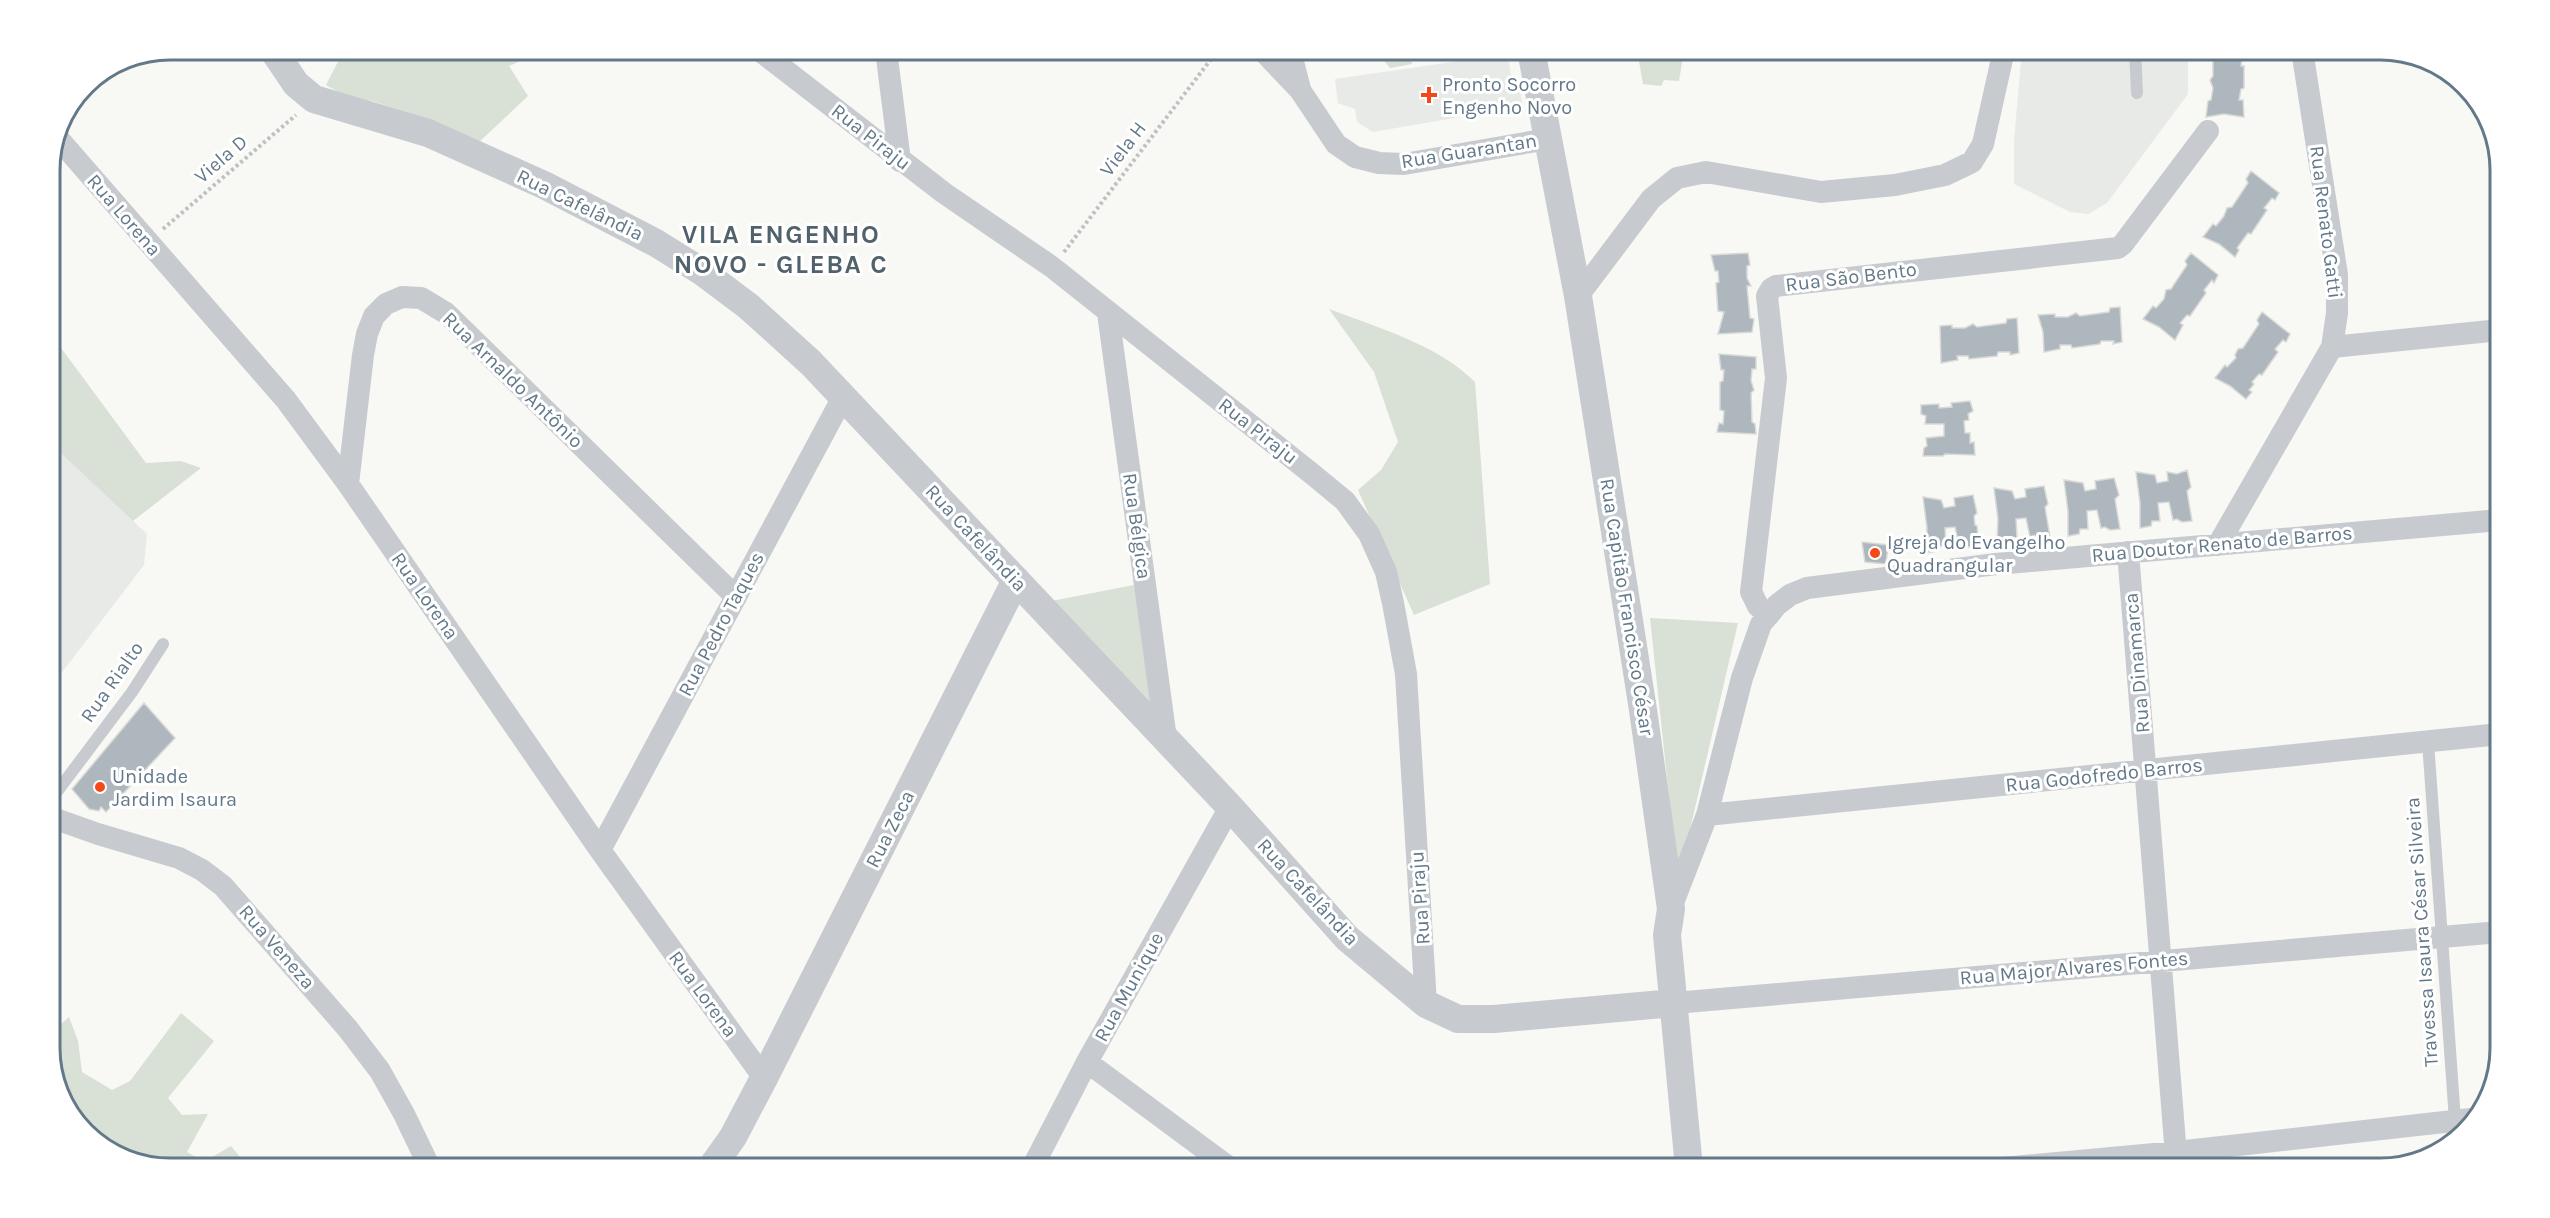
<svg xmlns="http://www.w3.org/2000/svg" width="2550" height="1218" font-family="Karla,sans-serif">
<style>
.built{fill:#e8eae8}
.green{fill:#d9e0d5}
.building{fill:#adb7bd;stroke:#d9d9d7;stroke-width:1.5}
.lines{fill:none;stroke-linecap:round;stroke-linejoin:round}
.path{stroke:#bec1c3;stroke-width:4;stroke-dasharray:3 3;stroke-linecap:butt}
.service{stroke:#c7cbcf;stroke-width:12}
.minor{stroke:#c7cbcf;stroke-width:22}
.tertiary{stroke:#c7cbcf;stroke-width:28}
.poi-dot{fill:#f54717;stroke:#fff;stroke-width:2}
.labels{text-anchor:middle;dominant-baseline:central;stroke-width:6;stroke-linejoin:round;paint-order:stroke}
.poi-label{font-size:20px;fill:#637989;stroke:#fff;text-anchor:start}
.street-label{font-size:20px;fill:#637989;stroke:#fff}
.district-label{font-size:26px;font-weight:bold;letter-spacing:1.5px;fill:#52626d;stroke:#fff}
.rim{fill:none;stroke:#637989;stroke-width:3}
</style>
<rect width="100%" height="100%" fill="#f8f8f4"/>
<path class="built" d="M2022,50h166v44l-81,109 -19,11 -18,-2 -56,-28v-44z
M1508,54l4,31 7,2 4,19 -150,26 -16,-10 -2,-13 -17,-6 -3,-24z
M50,443l97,91 -3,31 -94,123z"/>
<path class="green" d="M344,50h200l-35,16 19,30 -51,48 -47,-24 -58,-19 -25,-4 -21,-12z
M1375,50h34l3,14 -22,4z
M1637,50h47l-5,31 -15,-1 -3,6 -18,-2z
M1329,309c49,19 108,35 146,73l15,202 -76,31 -56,-125 23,-20 17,-28 -24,-70z
M50,333l96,130 35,-2 20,7 -68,53 -83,-78z
M1134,585l27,144 -120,-126z
M1650,618l88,5 -60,258z
M181,1013l33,28 -46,57 14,17 26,-1 -21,38 17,10 27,-16 13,16 -7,6h-67l-47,-9 -49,-38 -24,-65v-22l19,-17 9,24 4,31 30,18 18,-9z"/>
<path class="building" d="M2213,50h32l1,3 -4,1 -1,12h3v22l-3,1 -2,11h4l1,17 -20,-3 -18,3 2,-16 3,-1 2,-12 -3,-8 3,-4z
M2251,171l28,22 -4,7 -3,-2 -8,10 3,2 -16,24 -3,-1 -11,15 2,2 -4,7 -16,-13 -16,-7 10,-13 3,2 8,-10 3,-8 5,-1 16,-24 -2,-4z
M1748,253l2,12 -3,1v12l4,8h-4l3,32 4,1 -2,13 -34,2 6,-22 -6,-1 -2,-28 3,-1 -1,-11h-3l-4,-16z
M2191,253l27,22 -4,8 -2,-3 -8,10 2,3 -16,23 -3,-1 -7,8 3,2 -8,15 -16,-13 -16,-8 10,-13 3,2 8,-9 2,-9 5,-1 16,-24 -2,-4z
M2120,307l2,35 -9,2 1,-3h-13l-1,3 -28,4 -1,-3h-11v4l-16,3 -1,-20 -5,-17 17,-1v3h13l8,-4 4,3 29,-4 1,-4z
M2262,312l28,22 -4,8 -3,-2 -8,9 3,3 -16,23 -3,-1 -7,8 2,2 -5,6 3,2 -6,7 -16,-13 -15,-8 10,-13 2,2 9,-9 -1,-3 3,-6 5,-1 16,-24 -2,-4z
M2017,318l2,35 -9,2v-3h-12l-1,4 -28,3 -1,-3h-11l1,4 -17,3 -1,-37 12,-1v3h13l8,-4 4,3 29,-4 1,-4z
M1719,354l37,3v12h-4l-1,12 3,9 -3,3 1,29 3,2 1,10 -39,-2 2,-9 4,1 1,-13 -4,-1v-28l3,-1 1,-11h-3z
M1970,401l3,10 -5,3 1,6 -5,1 1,12h5v10l4,-1 1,13 -30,-1 -2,2h-20l1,-8 3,-2 -1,-8 18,-2v-12h-19l1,-8 -5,-2v-9l18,-1v4l13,-1 -1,-4z
M2187,470l4,17 -4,4 5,30 -10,1 -5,-3 -4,1 -4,-18 -11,1 2,18h-8l-1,5 -11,2v-25l-4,-31 19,3 2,8 11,-2 -1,-9 10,2z
M2114,478l5,17 -4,4 5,30 -10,1 -5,-3 -4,1 -4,-18 -10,1 1,18h-8l-1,5 -11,2v-25l-4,-31 19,3 2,8 11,-2 -1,-8z
M2044,486l4,18 -3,3 5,30 -10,1 -6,-3 -4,2 -4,-19 -10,1 1,19 -7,-1 -2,5 -11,2 1,-25 -4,-31 18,3 3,8 11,-2 -1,-8z
M1973,495l4,18 -3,3 1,9 2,1 2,20 -11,1 -5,-3 -4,2 -4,-19 -10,1 1,19 -7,-1 -2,5 -11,2 1,-25 -4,-31 18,3 3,8 11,-2 -1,-8z
M1862,542l26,3 -2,19 -21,-2z
M144,703l31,35 -69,74 -5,-5 -2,4 -10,-2 -17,-20z"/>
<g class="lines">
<path class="path" d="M163,229l133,-114
M1064,252l154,-202"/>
<path class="service" d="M2135,50l2,43
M2428,742l27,378
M50,801l82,-109 31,-48"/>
<path class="minor" d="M759,50l185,143 108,74 259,206 34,28 24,33 17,38 7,31 13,71 20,330
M886,50l14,111
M1262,50l38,40 36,54 19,13 24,6 25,1 144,-25
M1290,50l10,39
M56,136l230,264 62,84 252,366 164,228
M1578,296l73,-97 26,-21 29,-6 115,20 74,-7 50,-10 27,-13 11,-18 21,-94
M1108,313l58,426
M2332,347l168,-17
M348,484l15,-129 4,-21 7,-18 12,-12 16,-7 19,1 25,15 290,284
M2218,545l114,-198 5,-34v-38l-35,-225
M2128,552l49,616
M1769,615l-11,-9 -7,-14 25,-214 -9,-82 4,-7 5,-3 342,-38 5,-4 85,-113
M1707,815l793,-81
M50,817l48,17 81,24 23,12 21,16 125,143 32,42 24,43 26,54
M600,850l243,-453
M1671,908l36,-93 35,-137 19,-54 16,-19 13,-10 17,-7 189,-24 504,-44
M1674,1003l826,-71
M1087,1062l143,106
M1032,1168l55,-106 143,-255
M2002,1168l174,-16 295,-33"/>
<path class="tertiary" d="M273,50l23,34 18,15 114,34 116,52 112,58 48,30 44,33 63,57 419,444 117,131 79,66 32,15h36l180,-16
M1531,50l47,246 65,414 28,199 -4,26 22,233
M711,1168l22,-31 31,-59 252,-498"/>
</g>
<g class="poi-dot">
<path d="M1426 86h6v6h6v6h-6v6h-6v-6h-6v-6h6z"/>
<circle cx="1875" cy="553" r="6"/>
<circle cx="100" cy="787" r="6"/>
</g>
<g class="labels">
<g class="poi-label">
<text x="1442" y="84">Pronto Socorro<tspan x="1442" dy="23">Engenho Novo</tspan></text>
<text x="1887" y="542">Igreja do Evangelho<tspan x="1887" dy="23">Quadrangular</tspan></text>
<text x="112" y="776">Unidade<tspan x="112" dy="23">Jardim Isaura</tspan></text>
</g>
<g class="street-label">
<text transform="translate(871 137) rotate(38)">Rua Piraju</text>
<text transform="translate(1123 149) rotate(-53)">Viela H</text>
<text transform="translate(1469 151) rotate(-9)">Rua Guarantan</text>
<text transform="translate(221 159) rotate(-41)">Viela D</text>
<text transform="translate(580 205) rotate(26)">Rua Cafelândia</text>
<text transform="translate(124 215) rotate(49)">Rua Lorena</text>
<text transform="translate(2326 222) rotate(83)">Rua Renato Gatti</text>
<text transform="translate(1851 277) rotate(-7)">Rua São Bento</text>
<text transform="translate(513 380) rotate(44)">Rua Arnaldo Antônio</text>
<text transform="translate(1258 431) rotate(38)">Rua Piraju</text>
<text transform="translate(1137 526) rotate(82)">Rua Bélgica</text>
<text transform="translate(976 538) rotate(47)">Rua Cafelândia</text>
<text transform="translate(2222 544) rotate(-5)">Rua Doutor Renato de Barros</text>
<text transform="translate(425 596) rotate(55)">Rua Lorena</text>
<text transform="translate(1627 607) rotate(81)">Rua Capitão Francisco César</text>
<text transform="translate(721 624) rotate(-62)">Rua Pedro Taques</text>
<text transform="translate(2137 663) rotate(-95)">Rua Dinamarca</text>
<text transform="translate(112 682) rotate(-55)">Rua Rialto</text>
<text transform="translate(2104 775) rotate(-6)">Rua Godofredo Barros</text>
<text transform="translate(890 829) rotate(-63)">Rua Zeca</text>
<text transform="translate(1308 892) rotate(47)">Rua Cafelândia</text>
<text transform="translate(1420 898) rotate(-94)">Rua Piraju</text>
<text transform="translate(2422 932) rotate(-94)">Travessa Isaura César Silveira</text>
<text transform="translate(277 947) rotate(49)">Rua Veneza</text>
<text transform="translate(2074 968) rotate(-5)">Rua Major Alvares Fontes</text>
<text transform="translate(1129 987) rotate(-61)">Rua Munique</text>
<text transform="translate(703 994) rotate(54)">Rua Lorena</text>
</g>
<g class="district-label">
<text x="781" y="234">VILA ENGENHO<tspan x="781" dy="30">NOVO - GLEBA C</tspan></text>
</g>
</g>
<path d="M0 0H2550V1218H0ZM170 60H2380A110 110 0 0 1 2490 170V1048A110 110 0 0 1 2380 1158H170A110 110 0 0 1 60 1048V170A110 110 0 0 1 170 60Z" fill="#fff" fill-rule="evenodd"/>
<path class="rim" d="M170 60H2380A110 110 0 0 1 2490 170V1048A110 110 0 0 1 2380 1158H170A110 110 0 0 1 60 1048V170A110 110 0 0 1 170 60Z"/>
</svg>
